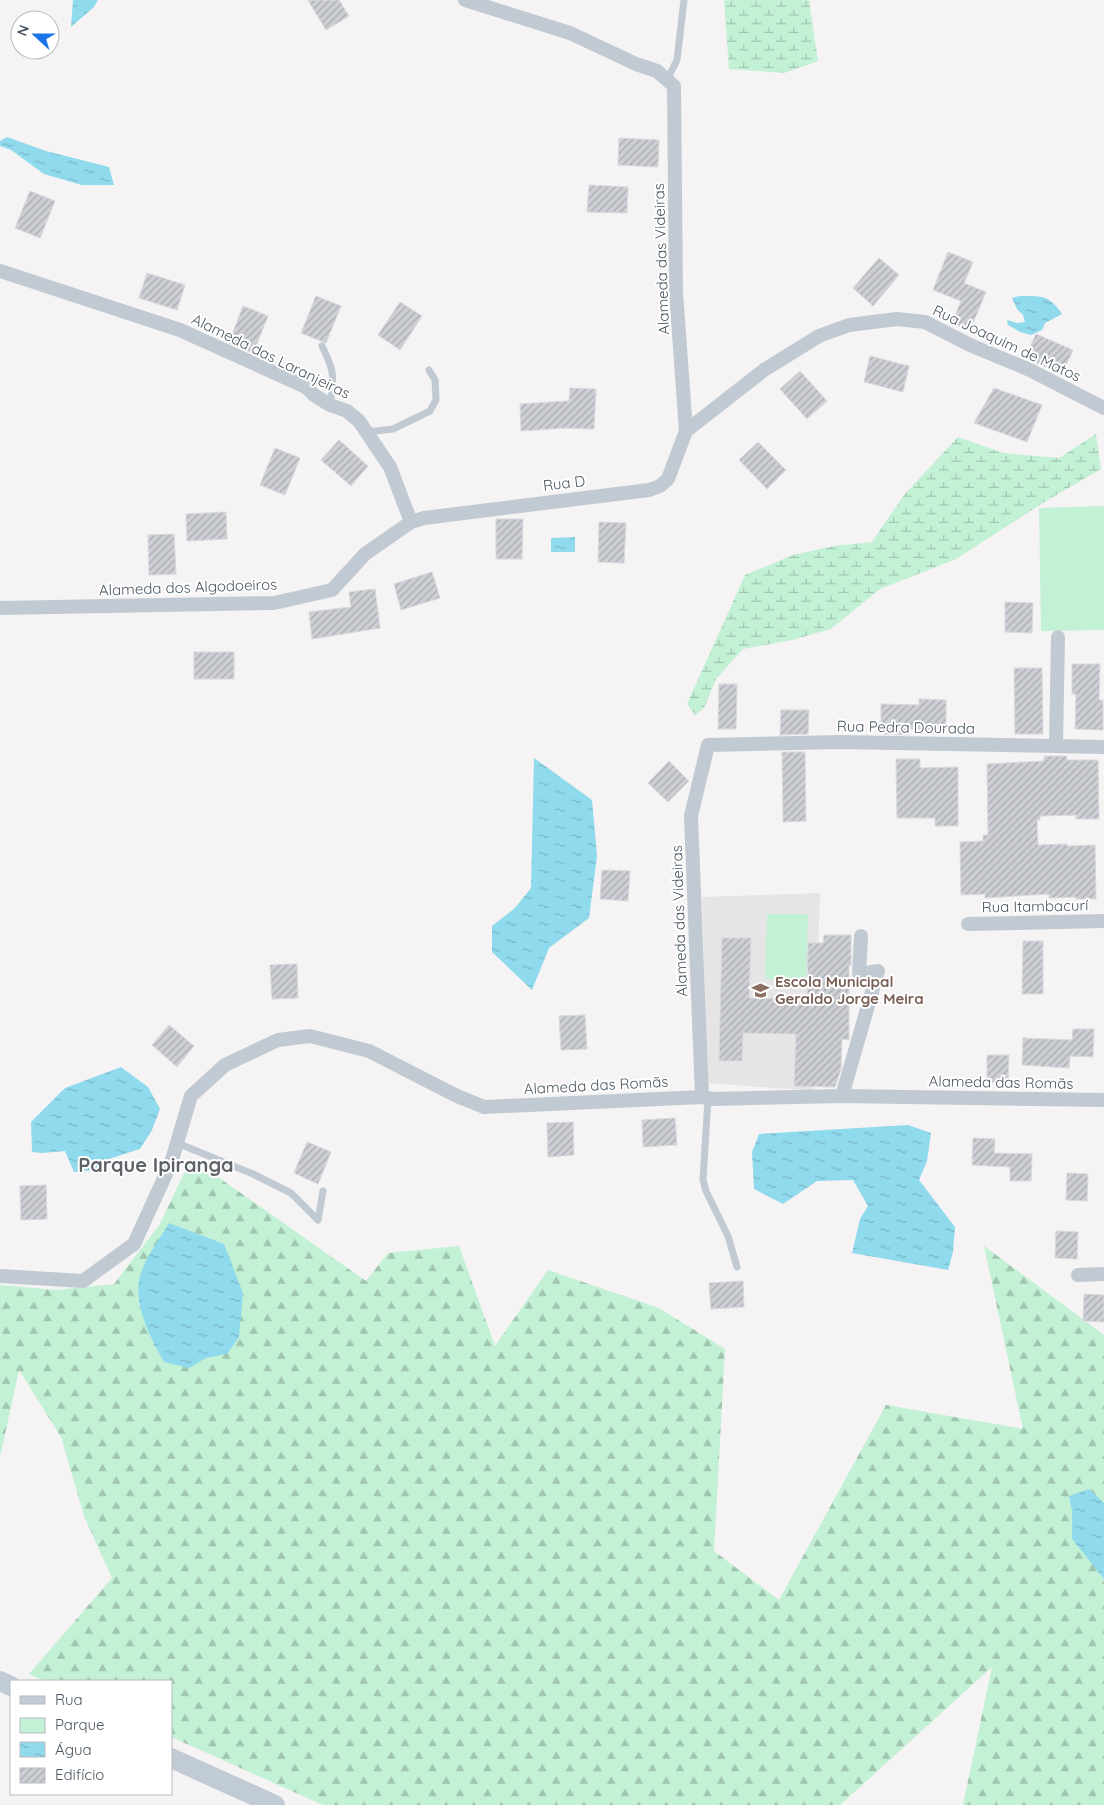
<svg xmlns="http://www.w3.org/2000/svg" width="1104" height="1805" font-family="Quicksand,sans-serif">
<style>
.education{fill:#e6e4e5}
.forest{fill:url(#forest-firs)}
.wetland{fill:url(#wetland-marsh)}
.green{fill:#c3f1d5}
.water{fill:url(#water-ripples)}
.building{fill:url(#building-hatch);stroke:#d7d9de}
.lines{fill:none;stroke-linecap:round;stroke-linejoin:round}
.lane{stroke:#c1cad2;stroke-width:7}
.street{stroke:#c1cad2;stroke-width:14}
.secondary{stroke:#c1cbd6;stroke-width:20}
.labels{text-anchor:middle;dominant-baseline:central;stroke-width:4;stroke-linejoin:round;paint-order:stroke}
.street-label{font-size:15px;fill:#4a5661;stroke:#fff}
.education-label{font-size:15px;font-weight:bold;fill:#785e54;stroke:#fff;text-anchor:start}
.district-label{font-size:20px;font-weight:bold;fill:#5f6368;stroke:#fff}
</style>
<defs>
<pattern id="forest-firs" width="22" height="20" patternUnits="userSpaceOnUse" patternTransform="scale(1.25)"><rect width="22" height="20" fill="#c3f1d5"/><path d="M5 1l3.5 6h-7zM16 11l3.5 6h-7z" fill="#a0c6b0"/></pattern>
<pattern id="wetland-marsh" width="20" height="14" patternUnits="userSpaceOnUse" patternTransform="scale(1.25)"><rect width="20" height="14" fill="#c3f1d5"/><path d="M1 5h8M5 5V1M11 12h8M15 12V8" fill="none" stroke="#a0c6b0"/></pattern>
<pattern id="water-ripples" width="26" height="14" patternUnits="userSpaceOnUse" patternTransform="scale(1.25)"><rect width="26" height="14" fill="#90daee"/><path d="M2 4q2-2 4 0t4 0M15 11q2-2 4 0t4 0" fill="none" stroke="#78b4c4"/></pattern>
<pattern id="building-hatch" width="6" height="6" patternUnits="userSpaceOnUse" patternTransform="scale(1.25)"><rect width="6" height="6" fill="#cdcfd5"/><path d="M-1 1l2-2M0 6l6-6M5 7l2-2" fill="none" stroke="#a8abb0"/></pattern>
</defs>
<rect width="100%" height="100%" fill="#f5f3f3"/>
<path class="education" d="M820,893l-6,198 -106,-8 -6,-186z"/>
<path class="forest" d="M191,1158l175,123 22,-28 71,-7 36,100 53,-76 111,38 66,41 -11,202 65,49 107,-195 137,24 -39,-183 120,89v470h-141l29,-138 -152,138h-517l-152,-68v-56h-126l-16,-7 83,-96 -28,-62 -23,-79 -42,-67 -19,87v-172l57,5 57,-6 46,-60z"/>
<path class="wetland" d="M724,0h85l9,61 -34,12 -55,-4z
M1096,434l5,35 -55,32 -90,58 -76,30 -49,40 -39,11 -49,9 -27,30 -12,29 -9,7 -8,-11 58,-129 48,-20 41,-9 38,-4 32,-47 54,-58 45,16 56,5z"/>
<path class="green" d="M1104,506v124l-63,1 -2,-123z
M767,914h41l-2,66 -41,-1z"/>
<path class="water" d="M73,0h25l-4,7 -23,20z
M7,137l39,14 63,16 5,18h-32l-38,-11 -33,-24 -11,-4v-5z
M1020,296c23,0 29,-1 42,18l-17,9 -3,7 -11,5 -11,-3 -12,-7 -1,-5 10,3 8,-1 -2,-7 -6,-6 -5,-11z
M575,537v15h-24v-14z
M534,758l58,42 5,56 -8,62 -40,30 -17,42 -40,-38v-26l23,-18 16,-20z
M121,1067l27,20 12,22 -8,21 -12,19 -34,11 -12,10 -20,2 -9,-21 -23,2 -10,-1 -1,-30 34,-34z
M908,1125l23,8 -4,28 -8,19 36,47 -2,25 -5,18 -96,-17 8,-34 8,-13 -15,-26 -36,1 -34,23 -29,-15 -2,-37 7,-18z
M169,1223l55,21 19,49 -4,44 -12,17 -21,4 -17,10 -25,-6c-14,-25 -34,-62 -22,-92 6,-16 18,-32 27,-47z
M1089,1489l15,14v76l-32,-40v-28l-3,-15z"/>
<path class="building" d="M308,0h31l10,16 -23,14z
M619,138l40,2 -1,27 -40,-2z
M589,185l39,2 -1,26 -40,-1z
M30,191l25,10 -15,37 -25,-10z
M948,252l25,10 -9,21 22,9 -16,38 -18,-7 9,-22 -28,-11z
M879,258l20,17 -26,31 -20,-18z
M147,273l38,12 -8,25 -38,-12z
M316,296l25,10 -15,37 -25,-10z
M400,302l22,14 -22,34 -22,-15z
M243,306l25,10 -15,37 -24,-10z
M1036,334l37,16 -11,24 -37,-16z
M870,356l39,10 -6,26 -39,-10z
M800,371l27,30 -20,18 -27,-30z
M570,388l26,1 -2,40 -29,-1 -44,3 -1,-27 49,-3z
M994,388l48,17 -15,37 -53,-19z
M339,440l29,26 -17,20 -30,-26z
M758,442l28,28 -19,19 -28,-29z
M275,448l25,10 -15,37 -25,-10z
M226,512l1,27 -40,2 -1,-27z
M496,519h27l-1,40h-26z
M599,522l27,1 -2,40 -26,-1z
M174,534l2,40 -27,1 -1,-40z
M432,572l8,26 -39,12 -7,-26z
M375,589l5,39 -68,11 -3,-27 42,-5 -2,-15z
M1005,602l28,1 -1,30 -27,-1z
M194,652h40v27h-40z
M1072,664h28l-1,36h4v30l-28,-1 1,-35h-4z
M1014,668h28l1,66h-28z
M719,684h18l-1,45h-18z
M919,699l27,1v30l-37,-1v6l-28,-1v-30l38,1z
M781,710h28l-1,24 -28,1z
M782,752h23l1,69 -23,1z
M1044,756h22l1,4h31l1,59h-23v-4l-36,1v4h-3l1,25 29,-1v2l28,-1 1,54h-20v-2l-27,1v-4l-64,4v-4l-24,1 -1,-53 23,-1v-6h5l-1,-71 57,-3z
M896,759h24v9l38,-1v59h-23v-8h-38z
M669,761l20,20 -21,21 -20,-19z
M602,870l28,1 -2,30 -28,-2z
M824,935h27v30h-2v75l-7,-1 -1,30 -6,18 -41,-1 2,-52 -53,-1 -1,28h-23l3,-123h29l-2,60 58,1 1,-56h15z
M1023,941h20v53h-21z
M297,964l1,34 -26,1 -2,-34z
M585,1015l2,34 -26,1 -2,-34z
M169,1025l25,21 -17,21 -25,-22z
M1073,1029h21l-1,28 -23,-1 -1,12 -47,-3 1,-27 49,2z
M987,1055h22l-1,28 -21,-1z
M675,1118l2,27 -34,2 -1,-27z
M573,1122l1,33 -26,2 -1,-34z
M973,1138l22,1 -1,14 38,1 -1,27h-21v-14l-38,-2z
M307,1142l24,10 -13,32 -24,-11z
M1067,1173l21,1 -1,27 -21,-1z
M46,1185l1,34 -26,1 -1,-34z
M1056,1231l22,1 -1,27 -22,-1z
M743,1281l1,26 -33,2 -2,-26z
M1084,1294l20,1v27l-21,-1z"/>
<g class="lines">
<path class="lane" d="M667,80l10,-20 7,-60
M322,346c13,26 12,30 8,59
M367,432l26,-3 37,-18 6,-11 -1,-20 -6,-10
M708,1098l-5,82 3,11 22,45 9,31
M177,1143l76,31 38,19 27,27 5,-29"/>
<path class="street" d="M0,271l180,59 126,57 8,8 16,10 17,6 12,10 31,46 21,55
M686,431l78,-61 55,-34 30,-11 48,-6 28,3 45,23 60,25 74,38
M0,608l274,-5 58,-13 33,-36 46,-32 13,-4 225,-28 11,-4 8,-7 18,-48 -10,-139 -2,-206 -17,-15 -21,-7 -66,-31 -105,-33
M1056,745l2,-108
M968,924l136,-3
M842,1096l36,-125 -19,3 2,-38
M702,1097l-11,-281 17,-71 132,-3 264,5
M1078,1275l26,-1
M0,1276l83,5 51,-37 37,-81 20,-67 34,-31 53,-25 32,-4 59,15 88,45 27,11 218,-10 11,2 129,-3 262,4"/>
<path class="secondary" d="M0,1681l11,5
M171,1758l104,47"/>
</g>
<defs>
<symbol id="school-bare" viewBox="-9 -9 18 18"><path d="M0-5L7-2L0 1L-7-2ZM-4 1L0 2.5L4 1V4Q0 6-4 4Z" fill="#8d6e63" stroke="#fff" stroke-width="2.5" paint-order="stroke"/></symbol>
</defs>
<g fill-rule="evenodd">
<use href="#school-bare" x="748" y="978" width="25" height="25"/>
</g>
<g class="labels">
<g class="street-label">
<text transform="translate(661 259) rotate(-92)">Alameda das Videiras</text>
<text transform="translate(1007 343) rotate(25)">Rua Joaquim de Matos</text>
<text transform="translate(271 356) rotate(26)">Alameda das Laranjeiras</text>
<text transform="translate(564 483) rotate(-7)">Rua D</text>
<text transform="translate(188 587) rotate(-2)">Alameda dos Algodoeiros</text>
<text transform="translate(906 727) rotate(1)">Rua Pedra Dourada</text>
<text transform="translate(1035 906) rotate(-1)">Rua Itambacurí</text>
<text transform="translate(679 921) rotate(-92)">Alameda das Videiras</text>
<text transform="translate(1001 1082) rotate(1)">Alameda das Romãs</text>
<text transform="translate(596 1085) rotate(-3)">Alameda das Romãs</text>
</g>
<g class="education-label">
<text x="775" y="981">Escola Municipal<tspan x="775" dy="17">Geraldo Jorge Meira</tspan></text>
</g>
<g class="district-label">
<text x="156" y="1164">Parque Ipiranga</text>
</g>
</g>
<rect x="10" y="1680" width="162" height="115" fill="#ffffff" stroke="#b7bbc0"/>
<rect x="20" y="1696" width="25" height="8" fill="#c1cbd6" stroke="#b7bbc0"/>
<text x="55" y="1705" font-size="15" fill="#4a5661">Rua</text>
<rect x="20" y="1718" width="25" height="15" fill="#c3f1d5" stroke="#b7bbc0"/>
<text x="55" y="1730" font-size="15" fill="#4a5661">Parque</text>
<rect x="20" y="1742" width="25" height="15" fill="url(#water-ripples)" stroke="#b7bbc0"/>
<text x="55" y="1755" font-size="15" fill="#4a5661">Água</text>
<rect x="20" y="1768" width="25" height="15" fill="url(#building-hatch)" stroke="#b7bbc0"/>
<text x="55" y="1780" font-size="15" fill="#4a5661">Edifício</text>
<g transform="translate(35 35) rotate(291)"><circle r="24" fill="#ffffff" stroke="#b7bbc0"/>
<path d="M0-4L9 19L0 12L-9 19Z" fill="#1a73e8"/>
<text y="-8" font-size="14" font-weight="bold" text-anchor="middle" fill="#4a5661">N</text>
</g>
</svg>
